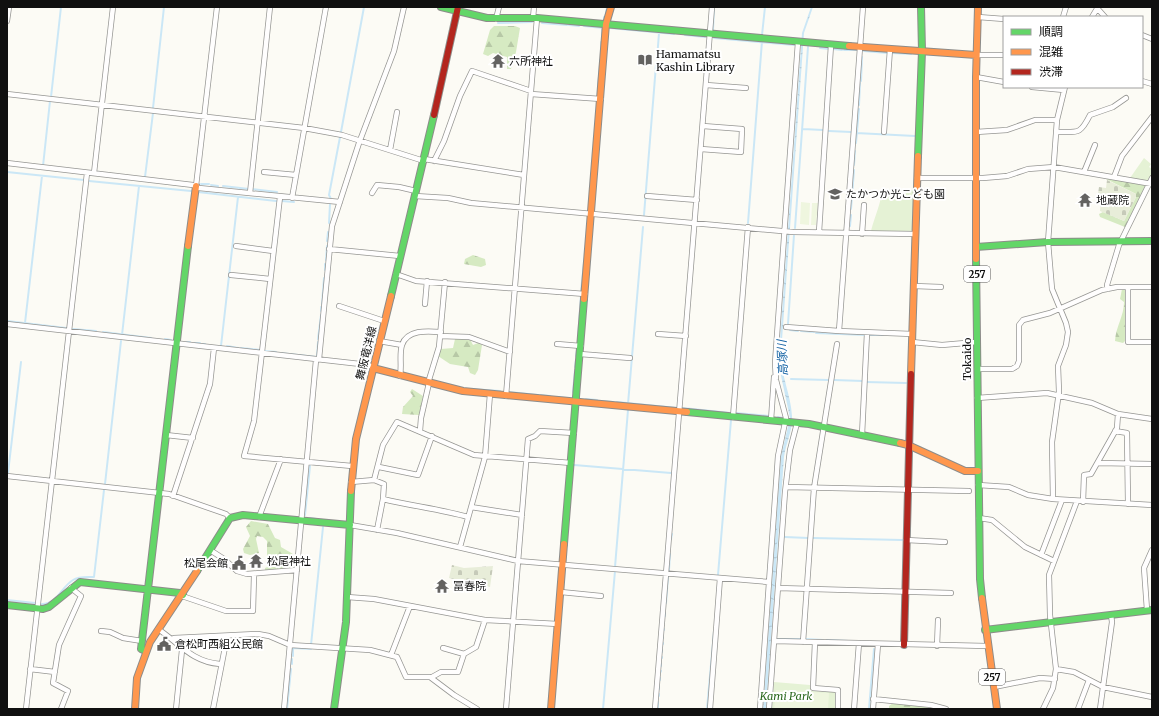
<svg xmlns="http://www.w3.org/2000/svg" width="1159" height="716" font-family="Merriweather,'Noto Sans JP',serif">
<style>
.forest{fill:url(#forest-firs)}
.cemetery{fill:url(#cemetery-stones)}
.park{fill:#e5f2d5}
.pitch{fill:#eff6df}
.water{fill:url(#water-ripples)}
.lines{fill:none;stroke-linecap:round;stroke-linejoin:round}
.stream{stroke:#cbe7f6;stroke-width:2}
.street-casing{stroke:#969693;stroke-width:6}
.fast-casing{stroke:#8d8c8a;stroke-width:8}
.slow-casing{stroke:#8d8c8a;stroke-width:8}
.jam-casing{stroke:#8d8c8a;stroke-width:8}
.street{stroke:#fffefe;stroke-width:4.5}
.fast{stroke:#63d668;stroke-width:6}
.slow{stroke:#ff974d;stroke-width:6}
.jam{stroke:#b3261e;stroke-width:6}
.labels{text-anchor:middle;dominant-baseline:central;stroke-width:4;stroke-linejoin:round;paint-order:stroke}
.shield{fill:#fff;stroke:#585858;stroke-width:1}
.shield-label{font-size:10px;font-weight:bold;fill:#101010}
.poi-label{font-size:11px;fill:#101010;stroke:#fff;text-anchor:start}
.street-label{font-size:11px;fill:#101010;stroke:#fff}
.park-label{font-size:11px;font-style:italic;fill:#2c691e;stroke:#fff}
.water-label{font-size:12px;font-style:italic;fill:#1664a5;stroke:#fff}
</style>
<defs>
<pattern id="forest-firs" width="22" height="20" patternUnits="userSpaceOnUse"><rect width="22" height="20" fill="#d6eac2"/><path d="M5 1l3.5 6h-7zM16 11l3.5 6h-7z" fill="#b7c8a6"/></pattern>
<pattern id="cemetery-stones" width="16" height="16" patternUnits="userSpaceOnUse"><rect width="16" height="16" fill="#e8edd9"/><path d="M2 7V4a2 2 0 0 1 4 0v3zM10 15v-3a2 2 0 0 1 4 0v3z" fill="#c6cab9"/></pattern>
<pattern id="water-ripples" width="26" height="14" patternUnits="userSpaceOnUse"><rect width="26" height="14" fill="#cbe7f6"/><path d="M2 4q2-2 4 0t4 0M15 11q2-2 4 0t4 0" fill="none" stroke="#adc5d2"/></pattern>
</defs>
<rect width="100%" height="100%" fill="#fcfbf5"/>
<path class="forest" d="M494,26h21l5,2 -4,24 -5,17h-4v-12l-14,-4 -5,3 -5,-2 7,-24z
M1104,178l40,6 1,2 -20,41 -25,-10 -1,-3 4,-2 21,9 12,-24v-3z
M473,255l12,4 1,6 -5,2 -17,-3 1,-5z
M1122,289l4,1v50l-3,3 -8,-2c1,-15 9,-25 9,-39l-4,-3z
M459,337l11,2 3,6 5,-2 4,2 -4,25 -3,5 -5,-2 -2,-6 -18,-3 -12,-8 3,-7 12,-1 2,-9z
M412,389l11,7 -4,19 -17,-1 1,-7 10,-11 -3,-4z
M251,521l17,3 7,14 5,2 1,7 12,7 1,10 -3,4 -26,3v-3l5,-2 1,-5 -4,-6v-14l-4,-4 -6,-1 -1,3 3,14 -9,2 -6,-2 -1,-4 7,-13 -4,-9z
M893,703l47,6h-51v-3z"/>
<path class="cemetery" d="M1107,180l29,14v3l-12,24 -24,-10 1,-14 -3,-3 1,-7 7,1z
M452,565l12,3 29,-2 -3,21 -41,-9z"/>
<path class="park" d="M1144,158l7,6 -2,3 3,2v6l-5,6 -17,-3z
M882,189l32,1 -2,40 -2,2 -39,-1c3,-13 11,-30 11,-42z
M774,682l36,3 1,6 24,1v17h-63z"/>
<path class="pitch" d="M801,202l9,1 -1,22 -9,-1z
M812,203h6l-2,22h-5z
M776,690l53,3 -1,16h-54z"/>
<path class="water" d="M811,7h2l-9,26 -23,321c0,22 10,41 11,62 1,14 -6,27 -8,41l-18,252h-3l18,-253 9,-38 -10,-47 -1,-17 23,-321z"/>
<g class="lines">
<path class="stream" d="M606,13l1,-6
M604,21v-4
M498,23l34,-1
M542,23l25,2
M569,25l10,1
M584,26l19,2
M610,28l64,6
M713,30l1,-23
M602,35v-7
M685,35l20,2
M762,35l3,-28
M714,38l80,7
M820,48l9,1
M833,49l9,1
M844,50h12
M601,51v-9
M864,51l23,2
M892,53l19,1
M657,59l2,-26
M600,62v-2
M599,74l1,-9
M861,81l1,-24
M598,84l1,-8
M51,97l10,-90
M859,105l1,-22
M153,108l11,-101
M803,129l20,1
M829,131l22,1
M341,132l23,-125
M856,133l59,3
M856,143l3,-34
M854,165l1,-14
M43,166l7,-65
M7,172l77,8
M145,177l8,-64
M89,181l102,10
M201,184h8
M211,185l7,1
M223,186l26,3
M251,189l26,3
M198,192l78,9
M331,199l-2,-4 11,-58
M282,201l12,1
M851,209l3,-39
M644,215l12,-150
M329,223l1,-19
M748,223l14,-182
M850,226l1,-11
M795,228l13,-181
M327,241l1,-9
M326,260l1,-14
M325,270v-6
M581,291l3,-28
M322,304l2,-26
M321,311v-4
M7,321l59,7
M25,323l17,-147
M788,324l6,-89
M73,329l23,2
M790,330l8,1
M801,331l13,1
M103,332l48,6
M816,333l49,2
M122,335l17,-149
M868,335h15
M165,339l6,1
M318,339l3,-24
M578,339l3,-44
M187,342h3
M195,343h5
M202,344h3
M221,346l17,-149
M227,346l11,2
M241,348l19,2
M265,351l11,1
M280,353l37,4 1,-15
M576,356l1,-6
M575,367l1,-7
M791,379l37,1
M834,380l29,1
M866,382l40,1
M471,389l29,2
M509,392l29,3
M573,392l2,-22
M541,395l9,1
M555,397l12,1
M586,399l11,1
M603,401l10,1
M617,402l60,6
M628,404l15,-177
M683,408l47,5
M736,413l33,3
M778,417l5,1
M574,465l97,8
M8,473l13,-111
M7,481v-2
M105,484l16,-143
M305,515l5,-49
M310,518l13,2
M785,537l23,1
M813,538l89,2
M671,539l1,-5
M615,567l13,-157
M669,570l1,-16
M718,575l13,-155
M7,600l28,3
M666,603l2,-26
M41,604c16,1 20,-17 32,-24 6,-4 14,-3 21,-3l10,-87
M665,616v-3
M664,623v-1
M664,630v-1
M663,638v-2
M778,639h22
M806,639l17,1
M827,640l22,1
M663,644v-1
M311,645l12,-118
M662,652v-2
M293,656v-8l18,1
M662,658v-1
M292,664v-5
M661,666v-2
M660,673l1,-2
M660,680v-2
M659,689v-4
M659,696v-2
M91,709h9
M287,709l4,-40
M603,709l12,-138
M658,709v-7
M707,709l7,-78
M869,709l5,-60"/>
<defs>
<path id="street" d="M1097,8l8,9
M978,17l26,2
M1063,17l3,-10
M1092,17l6,-10
M533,18l1,-11
M496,19l3,-12
M7,21l2,-14
M1142,35l10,4
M976,55h28
M976,77l28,5
M1142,81l10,3
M706,85l40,3
M1032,87l32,3
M7,94l297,34 38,7 82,26
M531,94l70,5
M884,132l6,-83
M976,132l31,-2 28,-10h22
M1057,132c21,0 23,3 33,-17l23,-8 13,-9
M701,149l40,3 1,-23 -39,-3
M390,150l7,-38
M424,159l100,16
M434,161l10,-20 16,-45 12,-25 59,20
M7,163l186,22 6,3 141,14
M264,172l32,3
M1084,172l11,-27
M94,173l19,-166
M1114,177l8,-21 30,-39
M917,178h66l24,-2 21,-7 26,-2 98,17
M196,186l21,-179
M250,193l20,-186
M372,193l5,-8 22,2 17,4
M415,196l33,2 23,5 322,29 122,2
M647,196l50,4
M280,197l-26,224 -10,35 108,10
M292,198l34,-191
M819,232l12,-187
M862,234l2,-29
M236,246l37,5
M329,249l71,7
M396,274l20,7 169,13
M231,275l39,4
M914,286l27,1
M1128,287v55h24
M1108,289l-1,-4 12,-40 33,-67
M425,304l2,-23
M339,306l45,15
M7,324l362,41 4,3
M786,327l53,4 24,-324
M839,331l73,3
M658,334l28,2
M440,336l29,1 41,15
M379,341l23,4
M912,342l30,3 35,-3
M557,344l24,2
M580,354l50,4
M319,359l13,-133 27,-83 35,-92 10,-44
M977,369h35l5,-3 2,-5v-36l4,-5 27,-7 52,-23 15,-3h35
M400,376c2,-10 -1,-22 2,-31 5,-16 26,-14 39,-13
M428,383l11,-36 6,-65
M506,396l31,-378
M977,398l70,-5 45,10 26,11 34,5
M733,417l15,-190
M771,420l3,-43
M420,431l1,-13 8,-35
M1115,431l12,2 1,71
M166,435l27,3
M862,435l5,-102
M1098,463l54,1
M379,467l39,8 14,-39
M7,476l162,18 57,20 4,4
M374,480l10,4 -1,15 -6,31
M351,482l23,-2 9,-35 14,-23 77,33 97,8
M978,485l31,2 19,8 25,4 99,6
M786,487l183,4
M173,496l37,-112 4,-36
M383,499c28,7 57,10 85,18
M1053,499l-1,-57 7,-50 -1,-26 8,-21 2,-13 -2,-9 -14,-34 -4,-47 9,-122 8,-33
M1083,502l1,-27 7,-1 26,-46 1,-14
M471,507l51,8
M259,517l22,-58
M979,518l13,2 33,27 29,14
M350,525l47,8 121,28 251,21
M906,540l39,2
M460,547l25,-90 5,-63
M210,550l14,9 13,12 10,3 50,-4
M1041,555l21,-55
M778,588l173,5
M561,592l40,4
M182,596l44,15h27l1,-36
M347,597l27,2 111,21 73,4
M1147,610l-3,-42 8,-18
M158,629c21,14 34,33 62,35
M101,631l9,1 13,6 19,3
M172,639l2,-1 84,-4 11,2 21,9 80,5 27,7 9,20h24l24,18 23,14
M774,641l213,5
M803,642l11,-154 23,-144
M815,642l-2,46 25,2v19
M937,646l1,-26
M443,648l21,6
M391,655l19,-49
M30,669l25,3
M1056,669l18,3 29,15 49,10
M432,677l9,-5h17l6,-18 12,-7 9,-27
M994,687l46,-9 15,1
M873,699l58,6 15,4
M26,709l61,-536
M61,709l7,-18 -15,-8 6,-38 22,-49 -10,-8
M176,709l6,-59
M213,709l14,-72
M284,709l32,-349
M506,709l22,-270 7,-3 5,-5 34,2
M655,709l57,-702
M710,709l10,-131
M760,709l18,-253 8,-38 -10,-38 -1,-17 23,-321
M769,709l16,-217 5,-42 7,-27
M854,709l5,-66
M873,709l5,-65
M1043,709l10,-21 3,-19 -6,-54 -1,-40 28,-74
M1078,709l11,-29
M1100,709l12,-87 -1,-7"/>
<path id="fast" d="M441,7l46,11h50l312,28
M918,156l4,-105 -1,-44
M976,247l72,-5 104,-1
M976,259l4,320 2,19
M391,296l43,-181
M687,412l122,12 91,19
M564,544l20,-245
M197,571l33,-53 13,-3 107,10
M7,605l36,4 6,-2 31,-25 100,11 3,2
M985,630l167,-20
M146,651l-5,-2 47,-403
M334,709l12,-87 5,-131"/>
<path id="slow" d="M849,46l127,9
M188,246l8,-60
M976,259v-182l2,-70
M584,299l22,-275 5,-17
M373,368l90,23 224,21
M911,374l7,-218
M900,443l8,2 57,26h13
M351,491l5,-52 35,-143
M982,598l15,111
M135,709l2,-31 13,-36 47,-71
M551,709l13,-165"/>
<path id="jam" d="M434,115l24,-108
M904,645l7,-271"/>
</defs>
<use href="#street" class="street-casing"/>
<use href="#fast" class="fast-casing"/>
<use href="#slow" class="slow-casing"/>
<use href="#jam" class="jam-casing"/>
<use href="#street" class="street"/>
<use href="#fast" class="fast"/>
<use href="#slow" class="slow"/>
<use href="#jam" class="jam"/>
</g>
<defs>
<symbol id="library-bare" viewBox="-9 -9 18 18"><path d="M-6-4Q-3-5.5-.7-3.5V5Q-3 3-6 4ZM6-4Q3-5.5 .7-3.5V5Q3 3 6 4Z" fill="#636260" stroke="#fff" stroke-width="2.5" paint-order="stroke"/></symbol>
<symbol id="temple-bare" viewBox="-9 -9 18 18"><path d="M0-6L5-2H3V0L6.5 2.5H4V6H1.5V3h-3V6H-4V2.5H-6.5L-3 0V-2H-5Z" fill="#636260" stroke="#fff" stroke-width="2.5" paint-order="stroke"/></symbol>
<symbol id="school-bare" viewBox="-9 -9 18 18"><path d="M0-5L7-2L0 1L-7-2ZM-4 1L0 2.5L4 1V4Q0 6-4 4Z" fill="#636260" stroke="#fff" stroke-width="2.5" paint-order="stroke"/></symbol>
<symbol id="civic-bare" viewBox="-9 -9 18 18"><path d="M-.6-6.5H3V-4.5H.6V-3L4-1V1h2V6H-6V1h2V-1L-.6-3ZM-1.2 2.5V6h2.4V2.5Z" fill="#636260" stroke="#fff" stroke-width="2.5" paint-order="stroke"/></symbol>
</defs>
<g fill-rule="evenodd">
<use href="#library-bare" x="635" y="50" width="20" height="20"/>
<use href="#temple-bare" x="488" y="51" width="20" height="20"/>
<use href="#school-bare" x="825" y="184" width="20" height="20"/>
<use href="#temple-bare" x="1075" y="190" width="20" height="20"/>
<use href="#temple-bare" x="246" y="551" width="20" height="20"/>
<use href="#civic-bare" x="229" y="553" width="20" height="20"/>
<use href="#temple-bare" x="432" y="576" width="20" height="20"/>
<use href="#civic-bare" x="154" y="634" width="20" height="20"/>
</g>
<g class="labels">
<g class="shield">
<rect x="964" y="266" width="26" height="16" rx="3"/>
<rect x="979" y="669" width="26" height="16" rx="3"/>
</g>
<g class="shield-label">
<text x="977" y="274">257</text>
<text x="992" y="677">257</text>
</g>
<g class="poi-label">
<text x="656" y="54">Hamamatsu<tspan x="656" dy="13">Kashin Library</tspan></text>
<text x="509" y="61">六所神社</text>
<text x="846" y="194">たかつか光こども園</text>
<text x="1096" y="200">地蔵院</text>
<text x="267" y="561">松尾神社</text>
<text x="228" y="563" text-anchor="end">松尾会館</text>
<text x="453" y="586">冨春院</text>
<text x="175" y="644">倉松町西組公民館</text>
</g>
<g class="street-label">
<text transform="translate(366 353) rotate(-76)">舞阪竜洋線</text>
<text transform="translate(967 359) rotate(-90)">Tokaido</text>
</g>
<g class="park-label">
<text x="786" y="696">Kami Park</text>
</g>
<g class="water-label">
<text transform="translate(782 358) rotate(-92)">高塚川</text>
</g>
</g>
<rect width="1159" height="716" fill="none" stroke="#101010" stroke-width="16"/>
<rect x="1003" y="16" width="140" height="72" fill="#ffffff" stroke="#9f9f9f"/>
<rect x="1011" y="29" width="20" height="6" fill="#63d668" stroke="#9f9f9f"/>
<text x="1039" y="36" font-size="12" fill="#101010">順調</text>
<rect x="1011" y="49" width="20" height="6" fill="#ff974d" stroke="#9f9f9f"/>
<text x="1039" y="56" font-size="12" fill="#101010">混雑</text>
<rect x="1011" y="69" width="20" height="6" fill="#b3261e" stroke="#9f9f9f"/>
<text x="1039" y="76" font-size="12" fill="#101010">渋滞</text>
</svg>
